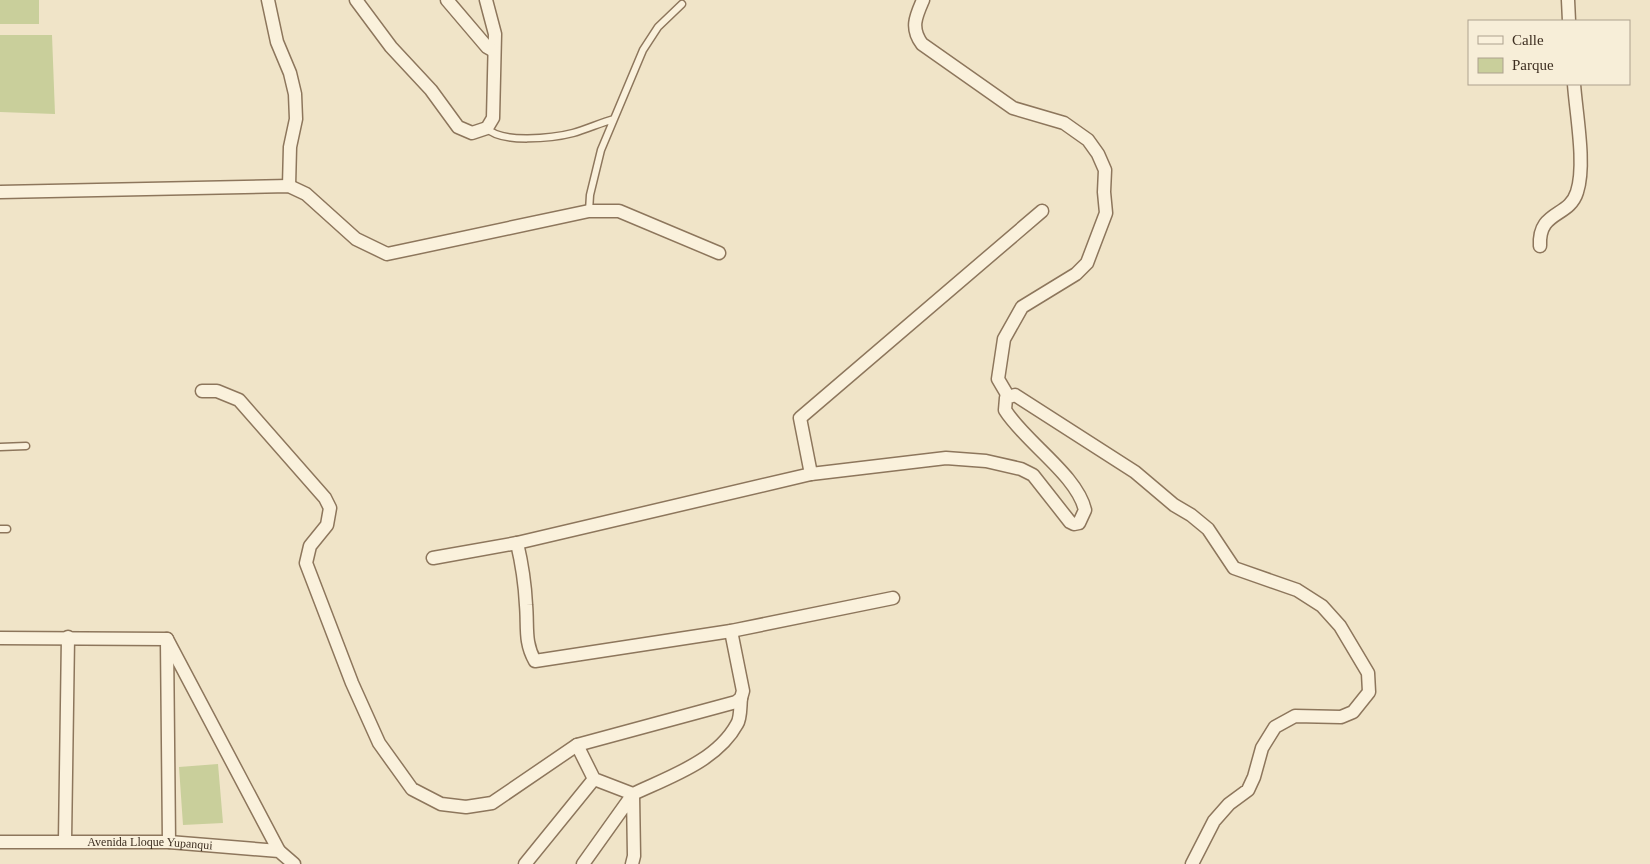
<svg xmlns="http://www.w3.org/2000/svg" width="1650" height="864" font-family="Georgia,serif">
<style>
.green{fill:#c9cf9b}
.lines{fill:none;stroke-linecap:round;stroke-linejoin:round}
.service-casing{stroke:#8d765c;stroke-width:9}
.minor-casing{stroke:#8d765c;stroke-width:15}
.service{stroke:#faf1dc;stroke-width:6}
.minor{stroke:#faf1dc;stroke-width:12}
.labels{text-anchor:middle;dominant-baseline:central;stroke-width:4;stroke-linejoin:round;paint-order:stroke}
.street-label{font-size:12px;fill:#3d2e20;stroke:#f7eed8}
</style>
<rect width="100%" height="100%" fill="#f0e4c8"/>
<path class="green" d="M0,0h39v24h-39z
M0,35h52l3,79 -55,-2z
M218,764l5,59 -40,2 -4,-58z"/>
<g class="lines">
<defs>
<path id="service" d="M487,128c13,16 67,10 86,5 14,-4 27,-10 41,-14
M589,211l1,-16 11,-45 42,-100 15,-23 24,-23
M0,447l26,-1
M0,529h7"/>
<g id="minor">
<path d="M268,0l9,42 13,31 5,21 1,25 -6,28 -1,39"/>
<path d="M356,0l35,47 40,43 27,37 14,6 15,-5 6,-10 2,-84 -9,-34"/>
<path d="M447,0l40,47 7,4"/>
<path d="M923,0c-7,16 -13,28 -1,44l91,64 51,15 24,17 10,14 7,16 -1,22 2,21 -19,50 -11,11 -54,33 -18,32 -6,40 10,17"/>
<path d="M1568,0l1,21"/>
<path d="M0,192l289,-6 17,8 50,45 31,15 202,-43h30l100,42"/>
<path d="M1540,246c-2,-36 29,-28 37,-54 9,-27 -1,-79 -3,-108"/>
<path d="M202,391h15l22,9 86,98 5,10 -3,17 -17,21 -4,17 46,120 27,60 33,46 29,15 25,3 26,-4 85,-58 159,-43 5,-4 2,-7 -12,-60"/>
<path d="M811,474l-11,-56 242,-207"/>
<path d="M517,543c5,21 8,41 9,62 2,21 -2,37 9,56l196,-30 162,-33"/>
<path d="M433,558l84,-15 294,-69 135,-16 40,3 35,8 12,6 37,47 4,2 5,-1 6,-13c-8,-35 -60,-68 -80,-100l1,-12 9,-3 120,77 39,33 17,10 17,14 26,39 63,22 25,16 18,20 28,47 1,19 -16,20 -12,5 -46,-1 -20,11 -13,21 -8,29 -6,13 -19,14 -15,17 -22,43"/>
<path d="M0,638l167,1"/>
<path d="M167,639l112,212"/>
<path d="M167,641l2,201"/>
<path d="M577,745l17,34 39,15c36,-17 84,-33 104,-70 4,-6 3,-18 4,-26"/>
<path d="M65,841l3,-204"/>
<path id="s1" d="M0,842h169l110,9 15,13"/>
<path d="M525,864l69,-85"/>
<path d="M583,864l50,-70 1,62 -2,8"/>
</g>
</defs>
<use href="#service" class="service-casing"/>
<use href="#minor" class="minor-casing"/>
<use href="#service" class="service"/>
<use href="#minor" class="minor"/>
</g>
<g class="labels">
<g class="street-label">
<text stroke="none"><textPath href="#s1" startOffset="150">Avenida Lloque Yupanqui</textPath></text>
</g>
</g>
<rect x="1468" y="20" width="162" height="65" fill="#f7eed8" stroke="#ada18e"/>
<rect x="1478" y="36" width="25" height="8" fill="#faf1dc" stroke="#ada18e"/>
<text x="1512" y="45" font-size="15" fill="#3d2e20">Calle</text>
<rect x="1478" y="58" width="25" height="15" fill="#c9cf9b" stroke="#ada18e"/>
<text x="1512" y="70" font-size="15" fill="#3d2e20">Parque</text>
</svg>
